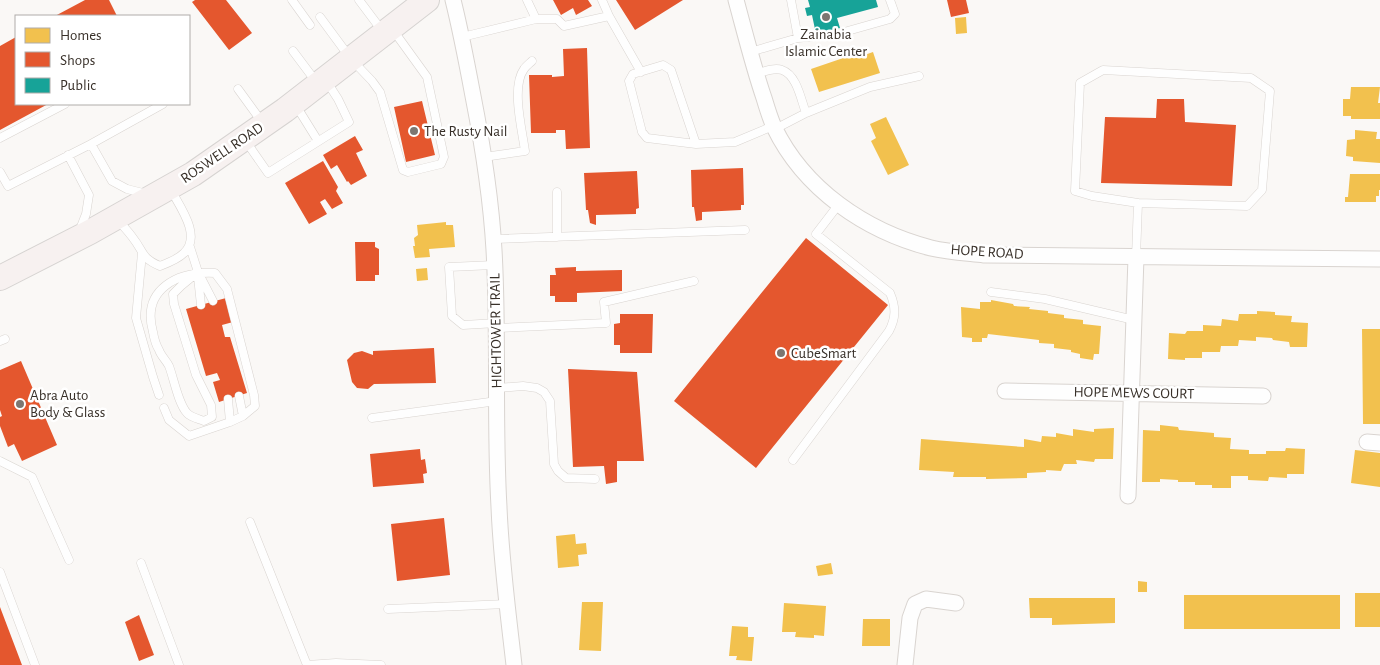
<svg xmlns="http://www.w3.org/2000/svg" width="1380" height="665" font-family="'Alegreya Sans',sans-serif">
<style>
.homes{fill:#f2c14e}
.shops{fill:#e4572e}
.public{fill:#17a398}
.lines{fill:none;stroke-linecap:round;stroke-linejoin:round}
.service-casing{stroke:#d9d4d0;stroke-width:9}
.minor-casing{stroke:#d9d4d0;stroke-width:17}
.primary-casing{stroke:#d6d3d1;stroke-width:26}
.service{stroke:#fefefe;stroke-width:8}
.minor{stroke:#fefefe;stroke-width:15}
.primary{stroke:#f7f1f0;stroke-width:24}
.poi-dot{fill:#7c7671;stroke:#fff;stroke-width:2}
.labels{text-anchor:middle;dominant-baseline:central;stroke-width:5;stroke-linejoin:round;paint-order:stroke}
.poi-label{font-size:15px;fill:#383029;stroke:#fff;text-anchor:start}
.street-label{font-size:15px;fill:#383029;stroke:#fff}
</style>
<rect width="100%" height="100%" fill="#faf8f6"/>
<path class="homes" d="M966,17l1,16 -11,1 -1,-16z
M873,52l7,21 -61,19 -8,-23 44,-15 1,4z
M1351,87h29l-2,16h2v16h-29v-3h-8v-17h7z
M886,117l23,48 -21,10 -17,-34 5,-3 -6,-14z
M1355,130l22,2 -1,7h4v24l-27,-2v-4l-7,-1 1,-16 8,-1z
M1350,174h30v16h-1v6h-3v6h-31v-5h3z
M446,222v3h7l2,22 -26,2 1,8 -15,1 -2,-12h2l-1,-8 4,-3 -1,-10z
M427,268l1,12 -11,1 -1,-12z
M991,300l22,4 1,2 16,1 -1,2 19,2v2l16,2v3l19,2v4l18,2 -2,28h-5l-1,6 -13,-2v-4l-9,-2v-2l-17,-2v-4l-15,-1v-3l-51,-6 -1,4h-5v4h-10v-4l-10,-1 -1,-30 19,2v-7h11z
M1257,311l18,1v3l17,1 -1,6 17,1 -1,24h-17l-1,-5 -16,-2 -1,-2 -16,-1v4l-17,-1 -1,6h-17l-1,6h-18v6h-17v2l-17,-1 1,-26 16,1 2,-3h16v-6l18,1 1,-7 16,2 1,-7h18z
M1362,329h18v95h-17z
M1160,425l18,2 1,3 35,3v4l17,1 -1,11 19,1v4h17v-3h19l1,-3 19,1 -1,25h-17v4l-18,-1 -1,4 -20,-1v-4h-17v12h-19v-3h-17v-3h-17v-2l-18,-1v3h-18l1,-52 17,1z
M1114,428l-1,31h-18l-1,3 -18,-2 1,4h-13l-3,7 -15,-1v2l-19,1v5l-41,1v-2h-33l1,-5 -35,-2 2,-31 103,8v-8l17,3 1,-6 14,1v-4l17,3v-7l21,3v-3z
M1355,450l25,3v34l-29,-4z
M575,534l1,10 10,-1 1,11 -9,1 1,11 -21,2 -2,-32z
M831,563l2,11 -15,2 -2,-10z
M1138,581l9,1v10h-9z
M1355,593h25v34h-25z
M1184,595h156v34h-156z
M1029,598h86v25l-63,2v-7h-22z
M582,602h21l-2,49 -22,-1z
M784,603l42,3 -2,30 -10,-1v3l-19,-1 1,-5h-14z
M863,619h27v27h-28z
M732,626l16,1v10h6l-2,24 -16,-1 1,-4h-8z"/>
<path class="shops" d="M85,0h24l8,16h-62z
M195,0h31l26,33 -23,17 -37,-48z
M553,0h35l4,6 -16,9 -3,-7 -12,7z
M616,0h67l-48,30z
M947,0h19l3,13 -18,4z
M16,37v67h32l-48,26v-84z
M587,48l3,100 -24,1 -1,-19h-9v3h-25l-2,-58h23v2l12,-1 -1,-27z
M1157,99h27l1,23 51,3 -4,61 -131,-3 4,-66 51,1z
M422,101l13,54 -29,7 -12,-55z
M355,136l8,14 -7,3 11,23 -16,9 -3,-4 -1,1 -10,-17 -6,4 -8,-14z
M323,161l15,26 -2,4 7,12 -11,6 -7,-10 -5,3 7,12 -18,10 -24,-41z
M743,168l1,37h-3v5l-39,2v8l-6,1 -2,-14h-2l-1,-37z
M637,171l2,37 -3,1v5l-40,1v10l-6,-2 -2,-13h-2l-2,-37z
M806,238l82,67 -132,163 -82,-67z
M355,242h20v5l4,2v26h-4v6h-19z
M576,267v4l46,-1v21l-45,2v9h-22v-6h-5v-21h6l-1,-7z
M226,298l7,24 -11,3 3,12h5l17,56 -28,9 -6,-20 7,-2 -3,-7 -11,3 -20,-67z
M620,314h33l-1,39h-32v-8h-6v-21l6,-1z
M434,348l2,35 -62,1 -6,5 -11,-1 -5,-6 -5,-22 7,-7 8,-2 11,4v-4z
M21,361l36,84 -35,16 -8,-17 -6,3 -8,-21v-9l2,-1 -2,-6v-40z
M568,369l69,3 7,89h-27v21l-11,2 -2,-18 -31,1z
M420,449l1,11 4,-1 2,14 -4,1 1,9 -51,4 -3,-33z
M444,518l6,57 -53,6 -6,-57z
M0,607l22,58h-22z
M139,615l15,40 -15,6 -14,-39z"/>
<path class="public" d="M808,0h68l2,7 -41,11 3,10 -24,6 -4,-19 -5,1 -2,-8 5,-1z"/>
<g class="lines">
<defs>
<path id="service" d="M292,0l18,25
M359,0l24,32
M527,0l9,19
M602,0l7,16 32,56
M791,0l7,38
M320,17l31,42 21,22 8,11 23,78 5,2 33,-8 3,-7 -17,-80 -34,-47
M462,37l74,-18h21l7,7 45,-10
M293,51l24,32
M750,52l48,-14 39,-4 53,-15 5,-5 -5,-14
M755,74c8,-2 19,-7 27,-4 15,5 19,30 24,43
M238,89l24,33
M295,104l23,37
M775,129l31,-16 64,-26 49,-11
M0,138l65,-34
M245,140l23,33 81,-51 -11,-23 -11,-17
M696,144l-25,-74 -8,-5 -30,9 -4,7 13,51 5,6 49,6 39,-2 38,-16
M68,155l21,40 -3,19 -7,18
M484,157l41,-6c-3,-22 -14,-64 -1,-82 2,-3 6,-6 8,-8
M0,172l8,14 83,-42
M557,192v45
M147,194l-20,-5 -15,-8 -21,-37 72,-40
M117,219c5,6 11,12 16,19 11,14 8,20 27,28 8,-3 18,-7 24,-13 18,-17 -4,-46 -13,-63
M493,239l252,-9
M190,247l8,25 15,29
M142,253l-6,65 17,59 6,18
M1136,257l2,-54 109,3 15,-16 8,-99 -19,-13 -148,-8 -23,13 -5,108 17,5 46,7
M494,265l-45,2 3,49 11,9 34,-2
M198,272l-17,14 -8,8 1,10 22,71 15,30 1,12 -8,4c-5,-2 -14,-4 -17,-8 -9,-10 -13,-34 -18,-47 -3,-6 -8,-10 -10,-16 -3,-5 -5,-12 -6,-18 -12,-43 25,-61 62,-59l12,16 27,106 1,11 -12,10
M198,277l3,28
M991,292l54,7 89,21
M497,328l109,-5 -2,-21 90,-21
M0,341l5,-2
M497,388l26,-2 14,2 7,4 6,9 4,63 4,7 8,7 29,1
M164,408l5,12 20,16 41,-14 -2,-23
M372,418l125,-17
M230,422l13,-6 -4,-20
M793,460l96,-129c7,-13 7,-24 1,-38l-74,-59 23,-30
M0,461l32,16 37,83
M250,522l57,143
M141,563l38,102
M0,572l35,93
M388,609l119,-5
M307,665l29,-2 45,2"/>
<path id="minor" d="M453,0c8,32 14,64 20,96 10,51 18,102 21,154 5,85 0,172 5,257 2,53 9,105 15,158
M736,0c9,33 17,66 28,98 3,10 6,20 10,29 30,62 91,104 157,121 17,4 35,5 53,7l396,4
M1005,391l258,5
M1367,442l13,1
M1128,496l8,-239
M905,665l5,-47 5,-14 11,-5 30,4"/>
<path id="primary" d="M0,278l90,-46 103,-58 92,-64 142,-110"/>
</defs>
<use href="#service" class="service-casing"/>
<use href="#minor" class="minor-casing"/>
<use href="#primary" class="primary-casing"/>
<use href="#service" class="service"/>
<use href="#minor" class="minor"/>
<use href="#primary" class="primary"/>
</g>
<g class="poi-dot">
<circle cx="826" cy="17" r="5"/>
<circle cx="414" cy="131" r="5"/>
<circle cx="781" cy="353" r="5"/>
<circle cx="20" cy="404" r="5"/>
</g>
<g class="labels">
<g class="poi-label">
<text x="826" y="34" text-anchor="middle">Zainabia<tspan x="826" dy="17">Islamic Center</tspan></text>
<text x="424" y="131">The Rusty Nail</text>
<text x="791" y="353">CubeSmart</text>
<text x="30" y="395">Abra Auto<tspan x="30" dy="17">Body &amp; Glass</tspan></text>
</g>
<g class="street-label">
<text transform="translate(222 153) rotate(-34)">ROSWELL ROAD</text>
<text transform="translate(987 252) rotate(4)">HOPE ROAD</text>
<text transform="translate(496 331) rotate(-91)">HIGHTOWER TRAIL</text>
<text transform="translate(1134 393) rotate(1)">HOPE MEWS COURT</text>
</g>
</g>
<rect x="15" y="15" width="175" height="90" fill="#ffffff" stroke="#afaca9"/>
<rect x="25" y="28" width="25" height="15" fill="#f2c14e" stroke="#afaca9"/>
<text x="60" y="40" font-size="15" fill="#383029">Homes</text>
<rect x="25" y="52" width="25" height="15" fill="#e4572e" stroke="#afaca9"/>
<text x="60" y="65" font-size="15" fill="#383029">Shops</text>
<rect x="25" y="78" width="25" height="15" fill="#17a398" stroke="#afaca9"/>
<text x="60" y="90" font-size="15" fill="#383029">Public</text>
</svg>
